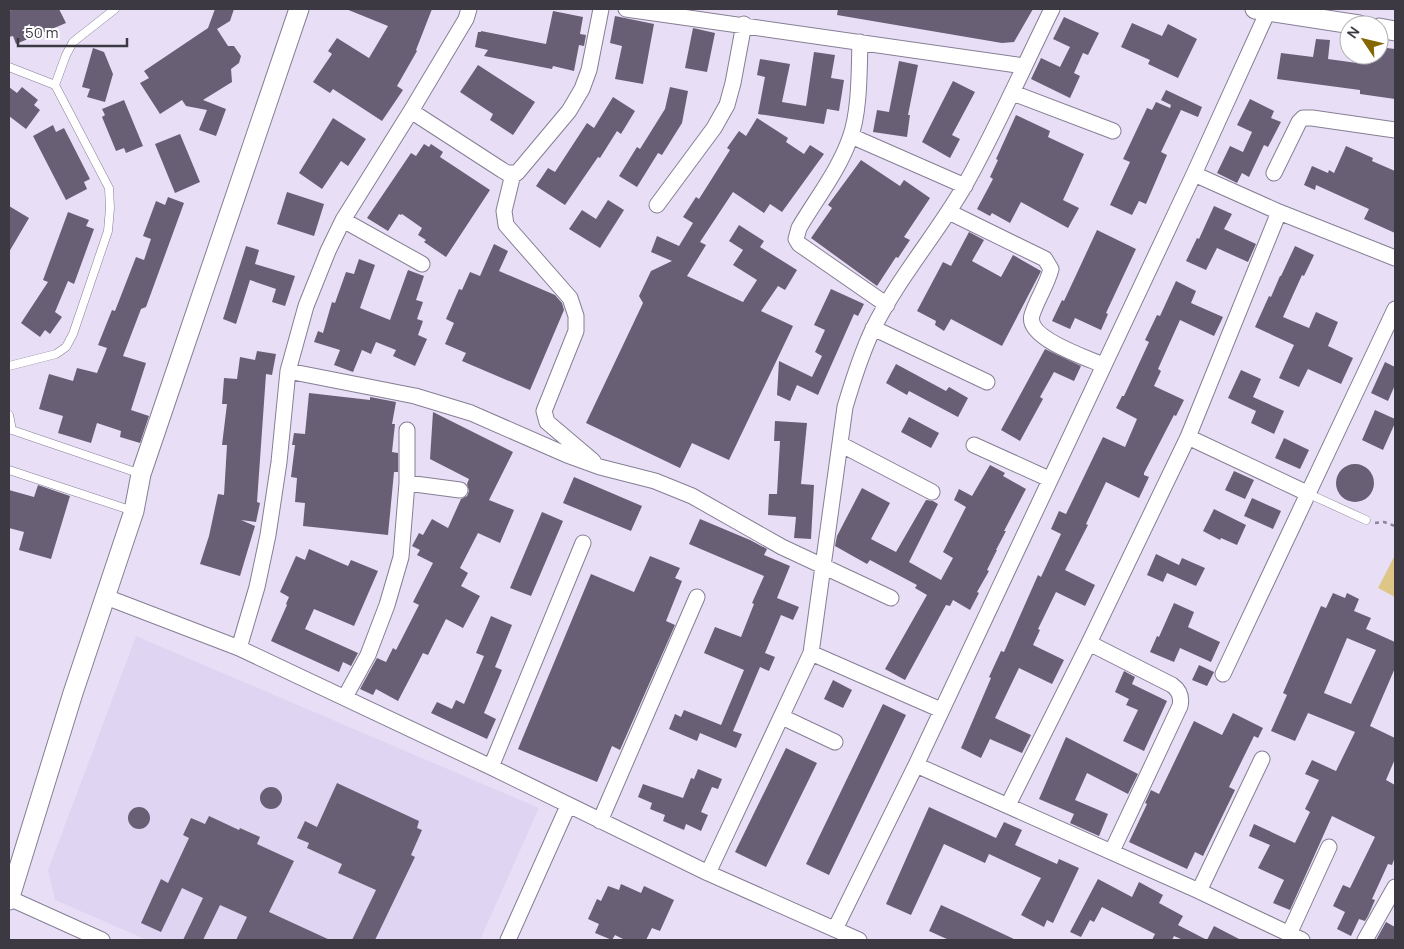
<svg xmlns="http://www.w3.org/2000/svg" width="1404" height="949" font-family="Manrope,sans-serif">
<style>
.built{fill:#e0d4f3}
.green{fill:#dec686}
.building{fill:#685f74;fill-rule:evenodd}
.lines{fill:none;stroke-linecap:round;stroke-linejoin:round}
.service-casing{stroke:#867e94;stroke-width:9}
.minor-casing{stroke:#867e94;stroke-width:17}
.tertiary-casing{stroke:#867e94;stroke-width:21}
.path{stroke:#8d8797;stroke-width:2.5;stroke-dasharray:4 4;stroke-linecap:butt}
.service{stroke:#fff;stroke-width:8}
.minor{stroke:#fff;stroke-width:15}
.tertiary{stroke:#fff;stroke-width:19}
</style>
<rect width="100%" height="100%" fill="#e8dff7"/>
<path class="built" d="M136,636l403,172 -59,132h-333l-92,-40 -7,-30z"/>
<path class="green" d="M1395,555v42l-17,-9z"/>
<path class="building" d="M13,9h46l7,14 -50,21 -3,-8 -4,1v-26z
M215,9h19l-4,12 -13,8 11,17h6l7,10 -2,7 -8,6 1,13 -29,18 23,9 -10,27 -17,-6 8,-20 -21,-4 -4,-6 -22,14 -20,-31 9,-5 -5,-7 64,-43z
M346,9h86l-16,41 1,1 -20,35 6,4 -21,31 -49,-32 -3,4 -17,-11 19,-28 -4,-3 9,-13 32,20 19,-32z
M838,9h195l-19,33 -12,1 -165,-28z
M553,11l30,6 -3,17 6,1 -2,11 -5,-1 -5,26 -21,-5 -1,3 -68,-13 4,-6 -13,-3 3,-15h3v-1l65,13z
M615,16l39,8 -11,60 -28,-5 7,-33 -12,-3z
M1064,17l35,16 -11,22 -5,-2 -9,20 6,3 -10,22 -39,-19 10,-21 19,9 10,-20 -17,-8z
M1132,23l30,13 6,-12 29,15 -19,39 -30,-14 2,-4 -29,-13z
M693,28l22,5 -8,39 -22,-4z
M1316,39l14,1 -2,19 36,5 1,-9h14v-8l16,2v50l-35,-5v-4l-83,-11 4,-26 32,4z
M93,48l11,4 9,22 -8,28 -18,-5 3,-8 -8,-2z
M814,52l21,3 -4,23 13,2 -5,31 -12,-2 -3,15 -66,-10 7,-37 -8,-2 3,-16 30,5 -8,38 24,4z
M899,61l19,4 -10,50h2l-3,22 -34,-5 4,-22 12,2z
M478,65l57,37 -22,33 -23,-15 3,-6 -33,-22z
M953,81l22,11 -23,43 8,4 -10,19 -28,-16z
M9,87l8,6 5,-6 16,13 -4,5 6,5 -14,19 -17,-13z
M670,87l18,4 -6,32 -20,32 -4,-2 -21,34 -18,-11 18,-29 3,2 25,-40z
M1166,90l36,17 -4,10 -17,-7 -20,42 6,3 -21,49 -7,-3 -7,14 -22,-10 20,-43 -7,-3 24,-51 5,2 4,-8 14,6 1,-3 -10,-5z
M613,97l22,14 -14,23 -4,-3 -17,27 -2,-1 -33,48 -29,-19 12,-18 7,4 32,-49 7,5z
M1250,99l24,12 -3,7 10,4 -13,25 -4,-2 -15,32 -7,-4 -5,10 -20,-10 13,-27 13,6 9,-20 -15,-7z
M124,100l19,46 -17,7 -2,-5 -8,3 -14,-34 3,-2 -3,-6z
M1016,115l34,16 -2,6 36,17 -21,46 16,8 -11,20 -47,-26 -11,21 -18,-10 -2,3 -13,-7 16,-30 -3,-2 8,-17 -2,-1z
M333,118l33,21 -18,27 -7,-5 -19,28 -23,-16z
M757,118l31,20 -2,4 18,12 6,-9 14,9 -42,58 -12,-8 -6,9 -31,-21 -33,50 6,3 -19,31 56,26 14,-22 -24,-15 10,-15 -14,-9 10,-16 25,16 -4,6 37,23 -12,20 -7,-4 -17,25 32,15 -64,134 -37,-17 -12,25 -94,-45 57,-120 -4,-7 12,-25 21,-10 -21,-9 6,-16 22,10 14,-23 -10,-6 13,-20 3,2 31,-49 -3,-2 12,-17 7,5z
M53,125l3,7 8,-4 26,51 -6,3 3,7 -21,11 -33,-64z
M180,134l20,48 -25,11 -20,-49z
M424,144l5,3 2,-3 12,8 -3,5 50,33 -44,67 -22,-15 2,-2 -8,-5 4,-7 -20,-14 -1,1 -2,-1 -11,17 -21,-13 44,-65 5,3z
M1346,146l27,12 -1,3 23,10v62l-31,-14 5,-10 -53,-24 -1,5 -11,-5 8,-19 16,7 1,-3 5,3z
M861,160l39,26 4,-6 26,18 -26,39 6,3 -12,18 -2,-1 -19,29 -66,-48 21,-30 -4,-3z
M287,192l37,12 -10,32 -37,-12z
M168,197l16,6 -38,104 -5,2 -18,47 23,7 -15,47 18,6 -9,27 -20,-6 1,-6 -24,-8 -6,20 -33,-10 5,-17 -24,-7 10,-35 24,7 4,-13 20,5 10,-25 -9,-3 14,-35 3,1 21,-54 8,3 7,-21 -8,-3 13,-35 9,4z
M608,200l16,10 -24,38 -31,-19 13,-19 14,9z
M9,206l20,12 -20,34z
M1214,206l18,8 -8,15 32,15 -8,18 -31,-14 -11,22 -20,-9 11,-23 2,1z
M68,212l21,8 -3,6 8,3 -20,55 -6,-3 -13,31 7,5 -12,17 -5,-4 -5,7 -19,-14 27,-41 -5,-2z
M1097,230l39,19 -30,64 2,1 -7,16 -26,-12 -5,11 -18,-8 10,-21 2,1z
M969,232l15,8 -12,21 29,16 12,-22 28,16 -39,75 -51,-27 -7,12 -9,-6 1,-4 -19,-10 26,-49 8,4z
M494,244l14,7 -9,20 56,24 7,8 2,7 -34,80 -68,-29 4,-8 -21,-9 9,-21 -8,-4 13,-30 3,1 8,-18 10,4z
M246,246l13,4 -4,14 40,12 -10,30 -13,-4 4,-13 -26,-9 -14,44 -13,-5z
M1295,246l19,9 -10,21 -2,-1 -19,42 26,11 7,-16 22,10 -10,24 25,12 -12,26 -33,-15 -9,18 -20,-9 15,-33 -39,-18 14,-31 2,1 9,-21h1z
M359,259l16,6 -15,43 30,12 18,-50 16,6 -8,24 7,2 -6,17 6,2 -5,14 9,4 -12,27 -22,-10 3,-6 -20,-8 -5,12 -9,-4 -9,22 -19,-7 6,-15 -26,-8 4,-11 5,2 9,-31 3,1 11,-31 8,2z
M1176,281l20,10 -5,12 32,14 -9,19 -34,-16 -22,49 3,2 -7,15 30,14 -8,16 -2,-1 -30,58v2l5,2 -10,21 -33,-16 -20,42 2,1 -23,45 30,15 -10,21 -29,-14 -18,37 2,1 -7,15 31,15 -12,24 -33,-16 -24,50 36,17 -9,18 -32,-14 -9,19 -20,-10 30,-70 -2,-1 12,-26 3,1 34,-77 3,2 20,-43 -10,-5 8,-18 7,3 37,-77 22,10 12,-28 -21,-11 6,-12h2l25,-54 -4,-2 12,-25 3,1z
M831,289l33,15 -6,12 -4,-2 -36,81 -21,-10 -7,16 -13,-6 2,-34 33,16 10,-21 -7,-4 10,-22 -11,-5z
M1045,349l36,17 -7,15 -20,-9 -14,25 3,2 -23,42 -19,-11z
M257,351l19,3 -4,21 -6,-1 -9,128 3,1 -4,19 -15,-2 14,6 -15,50 -40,-12 9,-28 9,-42 6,1 3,-50h-5l5,-41h-5l2,-26 13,1 3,-22 15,3z
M1385,362l10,5v18l-7,16 -17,-8z
M896,364l50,27 3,-4 19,11 -10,19 -49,-26 -2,4 -21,-12z
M1241,370l20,9 -8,18 31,14 -10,23 -23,-11 5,-12 -28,-13z
M309,393l61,7v-3l26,5 -4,22h3l-3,28 6,1v19h-4l-6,63 -85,-9 2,-23 -10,-1 2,-24 -6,-1 4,-32h-3l2,-12 11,1z
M1375,410l20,9v4l-12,27 -21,-10z
M433,412l80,40 -24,48 25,10 -14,33 -22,-10 -18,35 8,5 -7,13 19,10 -17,32 -17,-9 -18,36 -5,-2 -25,48 -22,-12 -3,6 -13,-6 17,-31 9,4 7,-14 3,2 23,-45 -6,-3 20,-39 -16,-8 3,-5 -8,-4 7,-13 4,2 9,-16 16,9 13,-29 6,-3 2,-5 -2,-7 2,-5 -39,-20z
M909,417l30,16 -8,15 -30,-16z
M775,421l32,2 -6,61 13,1 -3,54 -17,-1 2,-21 -28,-2 1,-21h8l3,-53h-6z
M1284,438l25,12 -9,19 -25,-11z
M1336 483a19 19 0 1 1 38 0a19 19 0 1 1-38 0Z
M990,465l15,8 -2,3 23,13 -22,42h2l-10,19h1l-10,20 2,1 -12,21 2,1 -9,17 -17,-10 -3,6 -4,-1 -41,75 -20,-11 42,-74 -12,-7 2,-3 -47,-25 -3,4 -32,-18 2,-10 25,-48 28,15 -19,36 25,13 30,-52 7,1 5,3 -29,58 32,18 12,-22 -10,-6 23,-45 -12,-7 5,-11 13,7z
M1234,471l20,9 -9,19 -20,-9z
M574,477l68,29 -11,25 -68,-28z
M38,485l32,11 -19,63 -32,-9 5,-18 -15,-4v-38l25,7z
M1252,498l29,13 -8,18 -29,-13z
M1214,509l32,16 -9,20 -16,-7 -1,2 -17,-9z
M542,512l21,9 -32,75 -21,-8z
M700,519l50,21 17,9 -3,6 26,11 -13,32 22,9 -6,13 -12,-5 -16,38 10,4 -6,14 -9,-4 -27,64 9,3 -6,14 -36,-15 -3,8 -28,-12 6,-15 6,3 3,-7 37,15 23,-55 -40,-17 11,-26 26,10 13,-33 -2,-1 12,-27 -75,-32z
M309,549l39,17 3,-6 27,11 -24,55 -40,-17 -9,20 53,24 -7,13 -8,-4 -4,10 -68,-31 16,-36 -1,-1 3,-7 -9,-5 16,-36 9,4z
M1156,554l23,11 3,-7 23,10 -9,18 -29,-13 -4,9 -16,-7z
M650,556l30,12 -5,10 7,3 -16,40 9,4 -55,125 -8,-4 -15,36 -79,-33 73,-175 43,18z
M1333,593l12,5 2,-5 12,6 -5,12 17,7 -5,11 29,13v26l-25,58 25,12v21l-9,21 9,5v72l-3,8 -4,-1 -16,35 3,1 -7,16 -3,5 -6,-2 -8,17 -14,-7 8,-17 -12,-6 10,-21 7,3 25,-51 -43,-21 -42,94 -17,-7 11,-23 -26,-12 12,-23 -21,-9 5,-12 41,19 15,-31 -5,-3 14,-29 -14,-6 7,-14 24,11 19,-39 -47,-19 -13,28 -24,-10 16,-36 -4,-2 38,-87 5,2zM1347,638l29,12 -25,54 -27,-11z
M1174,603l20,9 -6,15 32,15 -9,20 -31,-14 -6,14 -24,-10 7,-16 2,1z
M491,616l21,9 -17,42 7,3 -18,43 12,6 -9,20 -56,-26 6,-11 15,7 4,-9 8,4 20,-48 -8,-3z
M1199,665l15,7 -7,14 -15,-6z
M1124,671l11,6 -3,7 35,17 -23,50 -21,-10 15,-31 -12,-5 3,-6 -14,-7z
M833,680l19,10 -9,18 -19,-9z
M883,704l23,11 -77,160 -23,-11z
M1233,713l30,15 -5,10 -4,-2 -25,51 6,3 -32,66 -8,-4 -8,17 -58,-27 18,-38 -2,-1 6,-13 8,4 35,-73 28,14z
M1066,737l72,37 -10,20 -41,-21 -12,27 33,14 -9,22 -29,-13 4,-9 -35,-15z
M786,748l31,15 -51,104 -31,-15z
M698,769l24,10 -4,10 -6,-2 -11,25 7,3 -7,16 -15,-7 -2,6 -21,-9 2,-6 -15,-6 2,-6 -14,-6 5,-13 40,14 8,-20 3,1z
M337,783l82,38 -2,7 5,2 -11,25 4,2 -40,83h-23l24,-50 -38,-17 4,-9 -35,-16 2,-5 -12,-5 8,-17 12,6z
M260 798a11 11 0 1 1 22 0a11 11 0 1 1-22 0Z
M128 818a11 11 0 1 1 22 0a11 11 0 1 1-22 0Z
M929,807l67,31 8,-16 18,8 -7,15 42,19 2,-5 20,9 -26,55 -6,-3 -3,7 -23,-12 20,-37 -52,-24 -4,9 -41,-19 -33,71 -25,-11z
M209,816l30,14 1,-2 20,9 -3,7 37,17 -25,51 61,28h-94l11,-23 -27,-12 -17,35h-20l20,-42 -21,-10 -21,44 -20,-9 20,-44 7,4 21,-45 -6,-3 8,-17 14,6z
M1098,879l34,18 7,-15 24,13 -4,8 24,13 -5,9 29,15 7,-14 27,14h-58l-9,-4 -2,4h-20l3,-6 -53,-27 -8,15 -4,-2 -9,17 -11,-5z
M621,884l20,9 3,-7 30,14 -14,31 -8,-3 -6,12h-21l-10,-5 -3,5 -17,-7 4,-9 -11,-5 9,-20 4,2 7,-15 11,4z
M941,905l22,10 53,25h-67l-20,-9z
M1386,922l9,5v13h-19z"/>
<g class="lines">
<defs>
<path id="service" d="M9,67l46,18
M9,366l47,-12 10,-7 7,-13 35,-103 2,-23 -1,-20 -54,-103 11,-30 7,-13 42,-33
M9,415l3,15
M9,429l132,45
M9,470l124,41
M1309,494l57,26"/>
<path id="minor" d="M626,9l398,57
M860,42c-1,28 0,69 -10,96 -11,32 -34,61 -51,90l-3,11 3,5 88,61
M1013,93l100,38
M411,111l91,59 5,3h10l52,-62 13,-22 7,-19 12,-61
M851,136l114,50
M1274,173l25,-51 4,-4h9l83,12
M513,174l-9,37 2,14 64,73 6,18v15l-32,80 3,11 46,39
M1194,174l85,38 116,46
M657,205l57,-77 13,-23 6,-22 11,-59
M949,212l96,47 6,10c-4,16 -14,30 -19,46 -7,23 55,43 71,50
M343,220l79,44
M873,328l114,54
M288,371l127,25 56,17 96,42 33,12 55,14 37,15 90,51 109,51
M1188,437l121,57
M840,444l92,48
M974,445l75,34
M407,483l53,7
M106,597l133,51 252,119 217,106 151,67
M1089,643l83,42c7,5 10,12 8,21l-68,145
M239,648l18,-61 11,-52 11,-73 9,-91 18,-65 22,-55 15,-31 68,-109 55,-92 3,-10
M811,653l130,57
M1223,674l172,-365
M345,697l23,-42 19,-50 14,-48 6,-74v-53
M782,717l53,25
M916,765l283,126 103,49
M491,767l92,-224
M1008,805l81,-162 99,-206 91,-225
M600,821l97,-224
M708,873l103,-220 34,-246c8,-27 16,-53 28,-78 25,-51 64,-95 92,-144 32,-57 58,-117 87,-176
M1199,891l63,-132
M9,898l93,42
M835,929l81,-164 278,-591 74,-163
M1289,934l40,-87
M508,940l60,-134
M1365,940l30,-53"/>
<path id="tertiary" d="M1255,9l104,16
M1379,28l16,3
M9,900l64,-207 61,-182 7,-37 158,-465"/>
</defs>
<use href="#service" class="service-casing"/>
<use href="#minor" class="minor-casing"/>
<use href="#tertiary" class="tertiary-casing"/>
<path class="path" d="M1375,523l9,-1 11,4"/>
<use href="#service" class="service"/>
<use href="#minor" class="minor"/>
<use href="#tertiary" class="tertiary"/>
</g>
<rect width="1404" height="949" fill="none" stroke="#3c3942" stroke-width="20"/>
<g transform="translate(1364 40) rotate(305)"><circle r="24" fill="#ffffff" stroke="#b1b0b3"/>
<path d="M0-4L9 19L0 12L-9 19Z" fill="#846700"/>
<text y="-8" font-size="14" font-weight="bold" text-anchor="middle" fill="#3c3942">N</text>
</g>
<path d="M18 38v8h109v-8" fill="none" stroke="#3c3942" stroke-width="2.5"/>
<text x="25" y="38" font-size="15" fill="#3c3942" stroke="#ffffff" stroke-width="4" paint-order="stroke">50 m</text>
</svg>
